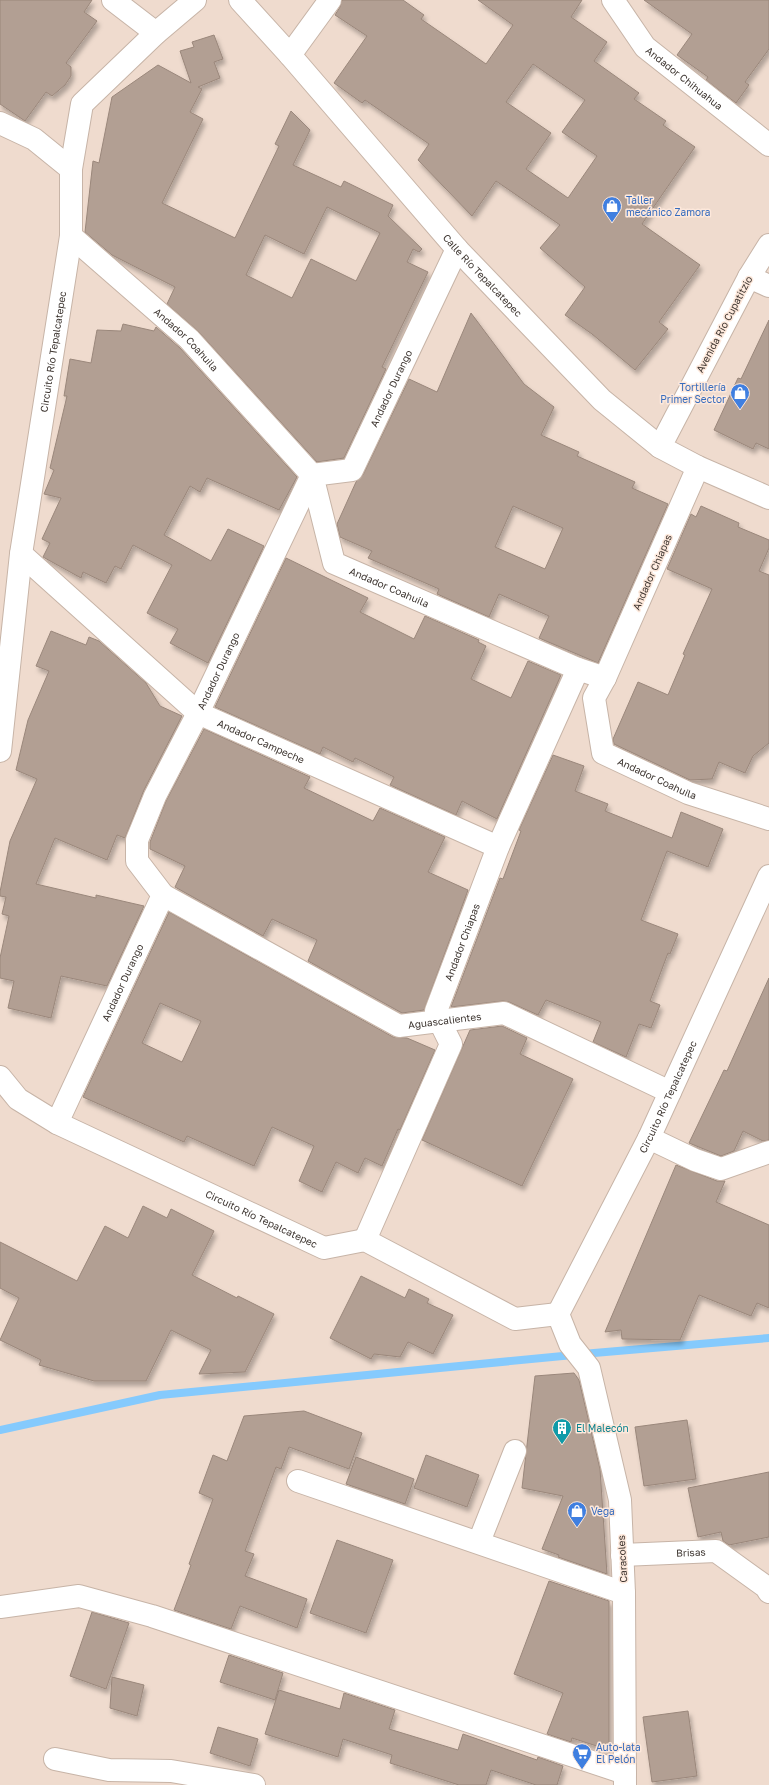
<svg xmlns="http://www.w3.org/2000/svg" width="769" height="1785" font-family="'Golos Text',sans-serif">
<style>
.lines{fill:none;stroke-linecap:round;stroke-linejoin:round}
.stream{stroke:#85cafd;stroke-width:8}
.building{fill:#b29f93;stroke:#9a877b;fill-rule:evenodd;filter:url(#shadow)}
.street-casing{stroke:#c7b4a7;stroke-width:24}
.secondary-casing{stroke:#c7b4a7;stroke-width:24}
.street{stroke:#fff;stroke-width:22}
.secondary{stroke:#fff;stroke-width:22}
.labels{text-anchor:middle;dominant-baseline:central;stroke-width:3;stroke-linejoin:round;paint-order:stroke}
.street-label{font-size:10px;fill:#3d3530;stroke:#fde8db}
.shop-label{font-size:10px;fill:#366cbe;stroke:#fde8db;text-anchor:start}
.culture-label{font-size:10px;fill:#0d838f;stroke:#fde8db;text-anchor:start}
</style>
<defs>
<filter id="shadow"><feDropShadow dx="2.5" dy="4.5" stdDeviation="2" flood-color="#0004"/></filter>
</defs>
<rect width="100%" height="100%" fill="#efdbce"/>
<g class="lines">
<path class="stream" d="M0,1430l160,-35 434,-42 175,-15"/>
</g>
<path class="building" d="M0,0h92l-8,12 13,9 -31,42 5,4v9l-6,9 -13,11 -6,-4 -21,29 -25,-17z
M342,0h61l21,15 -3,4 65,45 27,-39 -35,-25h104l-11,17 36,25 -13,19 45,32 -5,6 32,22 -3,4 32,22 -53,77 58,41 -41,57 9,7 -33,41 -43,-36 -27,-19 20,-28 -45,-39 20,-23 -64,-44 -24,35 -54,-56 11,-16 -64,-44 -3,3 -28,-20 33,-47 -32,-21 5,-8zM533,64l52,36 -23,32 35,24 -29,42 -42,-29 25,-36 -45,-31z
M644,0h125v49l-24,33 4,3 -13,18 -30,-23 2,-3 -31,-22 15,-21z
M214,35l9,24 -9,3 6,16 -22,9 4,2 -12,23 13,7 -41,84 73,35 44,-92 -4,-2 16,-33 19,19 -17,35 48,22 3,-6 49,24 -5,11 34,33 -3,3 -6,-3 -6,13 21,10 -46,95 4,2 -42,89 -27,4 -119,-131 -31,-27 8,-17 -63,-32 -27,-23 8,-71 6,2 13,-66 46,-32 33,18 -11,-32 14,-4 -2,-5zM327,207l53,26 -24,48 -45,-22 -19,39 -46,-23 19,-40 39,19z
M471,313l53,71 30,23 -13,28 38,17 -2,4 58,26 -3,6 36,16 -70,159 -59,-25 10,-22 -50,-22 -10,23 -52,-23 2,-5 -71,-31 4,-7 -32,-14 -3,-13 19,-42 7,-7 46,-96 28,13zM513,506l50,22 -18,41 -50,-22z
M769,320v129l-13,-6 -3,6 -39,-19 24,-52 3,1z
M123,324l31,7 2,-4 24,21 117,129 -18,33 -72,-32 -7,14 -10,-6 -26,49 47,26 17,-32 36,17 -56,117 -38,-20 8,-14 -31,-16 25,-48 -39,-20 -12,24 -6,-3 -9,17 -23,-11 -2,6 -38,-21 7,-14 -8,-4 19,-41 -17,-4 10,-24 -4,-2 17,-72h-3l6,-37 21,4 6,-33 24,1z
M701,506l38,17 -1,4 31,13v8l-10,23 10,4v168l-16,13 -8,17 -26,-11 -7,17 -22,1 -76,-36 -1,-5 25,-57 30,13 17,-40 -2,-1 29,-65 -45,-20 24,-55 5,3z
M286,558l82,40 -8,14 54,27 11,-23 54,24 -1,2 8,4 -15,33 40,19 17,-37 33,14 -64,144 -35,-18 -6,14 -66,-30 4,-8 -39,-19 -2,4 -30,-15 -3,7 -105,-47z
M51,631l35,14 3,-8 10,4 47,42 14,23 22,10 -38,74 -19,48 -8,-3 -10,25 -52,-22 -19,46 60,14v-3l48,11 -37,80 -46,-10 -10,42 -43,-10 6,-27 -14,-3v-20l9,-42 -7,-2 4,-17 -6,-1v-4l10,-51 27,-62 -21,-9 12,-50 21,-49 -13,-5z
M204,729l106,48 -6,11 69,33 7,-13 65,29 -17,35 40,18 -44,120 -22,3 -94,-52 9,-21 -45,-21 -9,17 -88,-49 10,-21 -35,-17v-7l16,-41z
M553,755l31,11 -9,25 33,13 -3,7 67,27 9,-26 42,17 -15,38 -41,-16 -26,69 37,14 -8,20 -2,-1 -18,48 10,4 -9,23 -12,-4 -13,33 -33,-15 8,-20 -55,-22 -8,15 -29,-13 -6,-1 -52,6 49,-129 3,1 18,-48 -2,-1z
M169,912l224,125 14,1 28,12 -35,80 -2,-1 -16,37 -17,-8 -7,15 -22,-11 -14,30 -23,-11 15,-35 -42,-19 -18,39 -67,-30 -3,6 -101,-45zM160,1003l41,18 -19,41 -40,-19z
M769,978v162l-6,1 -20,-10 -9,20 -13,5 -32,-13 35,-73 3,1z
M502,1026l25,12 -7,16 53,25 -51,107 -100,-46 48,-110z
M676,1165l41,16h8l-9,21 53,23v83l-12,-5 -6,13 -52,-21 -19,45 -58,-1 -1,-9 -16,2z
M143,1206l24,12 4,-9 43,22 -22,44 45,23 1,-2 36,18 -29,58 -46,2 12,-24 -40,-20 -25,51h-52l-55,-16 2,-5 -41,-20 19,-42 -19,-10v-46l77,39 28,-55 23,12z
M361,1276l44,22 4,-9 20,10 -2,4 26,12 -20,39 -25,-12 -8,15 -26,-3 -3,5 -41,-21z
M574,1373l5,7 21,89 7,105 -49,-17 1,-2 -17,-6 21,-53 -41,-8 13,-112z
M304,1411l58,22 -13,36 -60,-22 -8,22 -5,-2 -31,84 9,3 -9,22 62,23 -10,29 -57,-22 -9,23 -57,-19 17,-45 -2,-1 24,-65 -14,-6 14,-38 14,6 17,-45z
M687,1420l9,59 -52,7 -9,-59z
M426,1455l53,20 -12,32 -53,-19z
M356,1457l58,22 -9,25 -59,-20z
M769,1472v65l-40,8 -6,-4 -2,-9 -23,5 -10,-49z
M337,1540l56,20 -27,73 -56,-20z
M549,1581l60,20v149l-37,-12 -1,4 -24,-8 16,-41 -49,-19z
M92,1612l37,11 -23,66 -36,-13z
M229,1655l54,18 -8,27 -55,-18z
M112,1677l32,8 -7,31 -27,-8z
M279,1690l61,19 4,-16 51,17 -6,19 69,21 5,-16 74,26 1,-3 25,9 -6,19h-21l-45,-15 -5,15h-27l-69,-22 2,-8 -49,-16 -5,18 -73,-23z
M688,1711l9,65 -45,6 -9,-65z
M218,1727l40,12 -8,27 -40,-13z"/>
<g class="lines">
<defs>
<g id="street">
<path d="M113,0l43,33"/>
<path id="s1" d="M240,0l50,55 167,194 145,151 58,47"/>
<path id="s2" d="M613,0l32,47 124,98"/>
<path d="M290,55l40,-55"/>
<path d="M0,123l34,16 37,30"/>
<path id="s3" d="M71,236l118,103 123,136 22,88 244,106 27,9"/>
<path d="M749,277l20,9"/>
<path id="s4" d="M698,467l-93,211 -11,20 9,55 85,40 81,26"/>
<path id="s5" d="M21,554l177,159 300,134"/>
<path id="s6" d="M0,751l21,-197 50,-318v-67l11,-65 74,-71 39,-33"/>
<path id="s7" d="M163,895l236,131 105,-13 166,79"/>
<path id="s8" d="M0,1077l18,22 39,24 267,125 41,-8 150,79 43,-5"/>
<path id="s9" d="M57,1123l106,-228 -26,-34v-21l18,-44 43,-83 114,-238 40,-5 105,-221"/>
<path d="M649,1138l46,22 26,9 48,-17"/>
<path id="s10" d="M365,1240l86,-196 -12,-24 -3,-9 62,-164 80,-178"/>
<path d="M298,1481l326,112"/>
<path d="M479,1542l36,-91"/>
<path id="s11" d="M622,1555l94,-4 50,36 3,5"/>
<path d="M0,1607l79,-11 73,20 473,157"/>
<path d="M55,1759l54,11 62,1 83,14"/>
</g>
<g id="secondary">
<path d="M769,245l-20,32 -89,170 38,20 71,31"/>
<path id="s12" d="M625,1785l-1,-192 -4,-93 -31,-132 -19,-24 -12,-30 91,-176 120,-262"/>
</g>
</defs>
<use href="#street" class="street-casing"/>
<use href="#secondary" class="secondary-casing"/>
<use href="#street" class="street"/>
<use href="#secondary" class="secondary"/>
</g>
<defs>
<symbol id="shop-pin" viewBox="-11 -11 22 30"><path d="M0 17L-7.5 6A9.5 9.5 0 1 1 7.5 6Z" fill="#3f7fe0" stroke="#fde8db"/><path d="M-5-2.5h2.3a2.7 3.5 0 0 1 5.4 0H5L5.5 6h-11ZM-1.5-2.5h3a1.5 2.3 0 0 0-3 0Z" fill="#fff"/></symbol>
<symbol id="building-pin" viewBox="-11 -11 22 30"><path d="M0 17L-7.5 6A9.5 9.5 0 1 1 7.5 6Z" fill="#0f9aa8" stroke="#fde8db"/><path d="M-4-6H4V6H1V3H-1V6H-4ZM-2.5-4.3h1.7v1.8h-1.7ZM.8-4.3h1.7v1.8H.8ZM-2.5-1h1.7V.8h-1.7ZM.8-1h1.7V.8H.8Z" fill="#fff"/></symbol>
<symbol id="supermarket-pin" viewBox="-11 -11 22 30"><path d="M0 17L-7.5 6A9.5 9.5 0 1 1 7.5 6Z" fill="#3f7fe0" stroke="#fde8db"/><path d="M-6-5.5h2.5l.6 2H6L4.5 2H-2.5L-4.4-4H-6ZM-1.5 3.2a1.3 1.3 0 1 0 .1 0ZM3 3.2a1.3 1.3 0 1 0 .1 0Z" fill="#fff"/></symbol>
</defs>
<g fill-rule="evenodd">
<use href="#shop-pin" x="601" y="195" width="22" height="30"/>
<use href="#shop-pin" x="729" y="382" width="22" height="30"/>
<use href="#building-pin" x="551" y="1417" width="22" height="30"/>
<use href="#shop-pin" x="566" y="1500" width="22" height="30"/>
<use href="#supermarket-pin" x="571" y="1742" width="22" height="30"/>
</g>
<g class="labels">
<g class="street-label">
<text stroke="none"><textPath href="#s2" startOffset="107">Andador Chihuahua</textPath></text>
<text stroke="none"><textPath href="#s1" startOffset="367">Calle Río Tepalcatepec</textPath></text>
<text transform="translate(724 324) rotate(-62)">Avenida Río Cupatitzio</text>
<text stroke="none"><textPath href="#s3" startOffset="155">Andador Coahuila</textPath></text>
<text stroke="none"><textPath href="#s6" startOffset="403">Circuito Río Tepalcatepec</textPath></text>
<text stroke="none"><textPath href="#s9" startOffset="851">Andador Durango</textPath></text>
<text transform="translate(652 572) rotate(-66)">Andador Chiapas</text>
<text stroke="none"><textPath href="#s3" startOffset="491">Andador Coahuila</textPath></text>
<text stroke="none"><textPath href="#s9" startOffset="503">Andador Durango</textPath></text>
<text stroke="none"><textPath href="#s5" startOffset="307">Andador Campeche</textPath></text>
<text stroke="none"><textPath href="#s4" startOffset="369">Andador Coahuila</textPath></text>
<text stroke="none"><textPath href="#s10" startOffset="324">Andador Chiapas</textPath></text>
<text stroke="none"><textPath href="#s9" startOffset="155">Andador Durango</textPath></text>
<text stroke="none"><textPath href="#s7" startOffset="316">Aguascalientes</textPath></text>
<text stroke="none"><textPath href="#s12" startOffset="727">Circuito Río Tepalcatepec</textPath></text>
<text stroke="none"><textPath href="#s8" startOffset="300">Circuito Río Tepalcatepec</textPath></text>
<text stroke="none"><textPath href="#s11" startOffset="69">Brisas</textPath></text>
<text transform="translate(622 1559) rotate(-93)">Caracoles</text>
</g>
<g class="shop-label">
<text x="626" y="200">Taller<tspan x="626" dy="12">mecánico Zamora</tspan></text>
<text x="726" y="387" text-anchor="end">Tortillería<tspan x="726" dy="12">Primer Sector</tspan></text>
<text x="591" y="1511">Vega</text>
<text x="596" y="1747">Auto-lata<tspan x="596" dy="12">El Pelón</tspan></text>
</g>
<g class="culture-label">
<text x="576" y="1428">El Malecón</text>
</g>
</g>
</svg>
